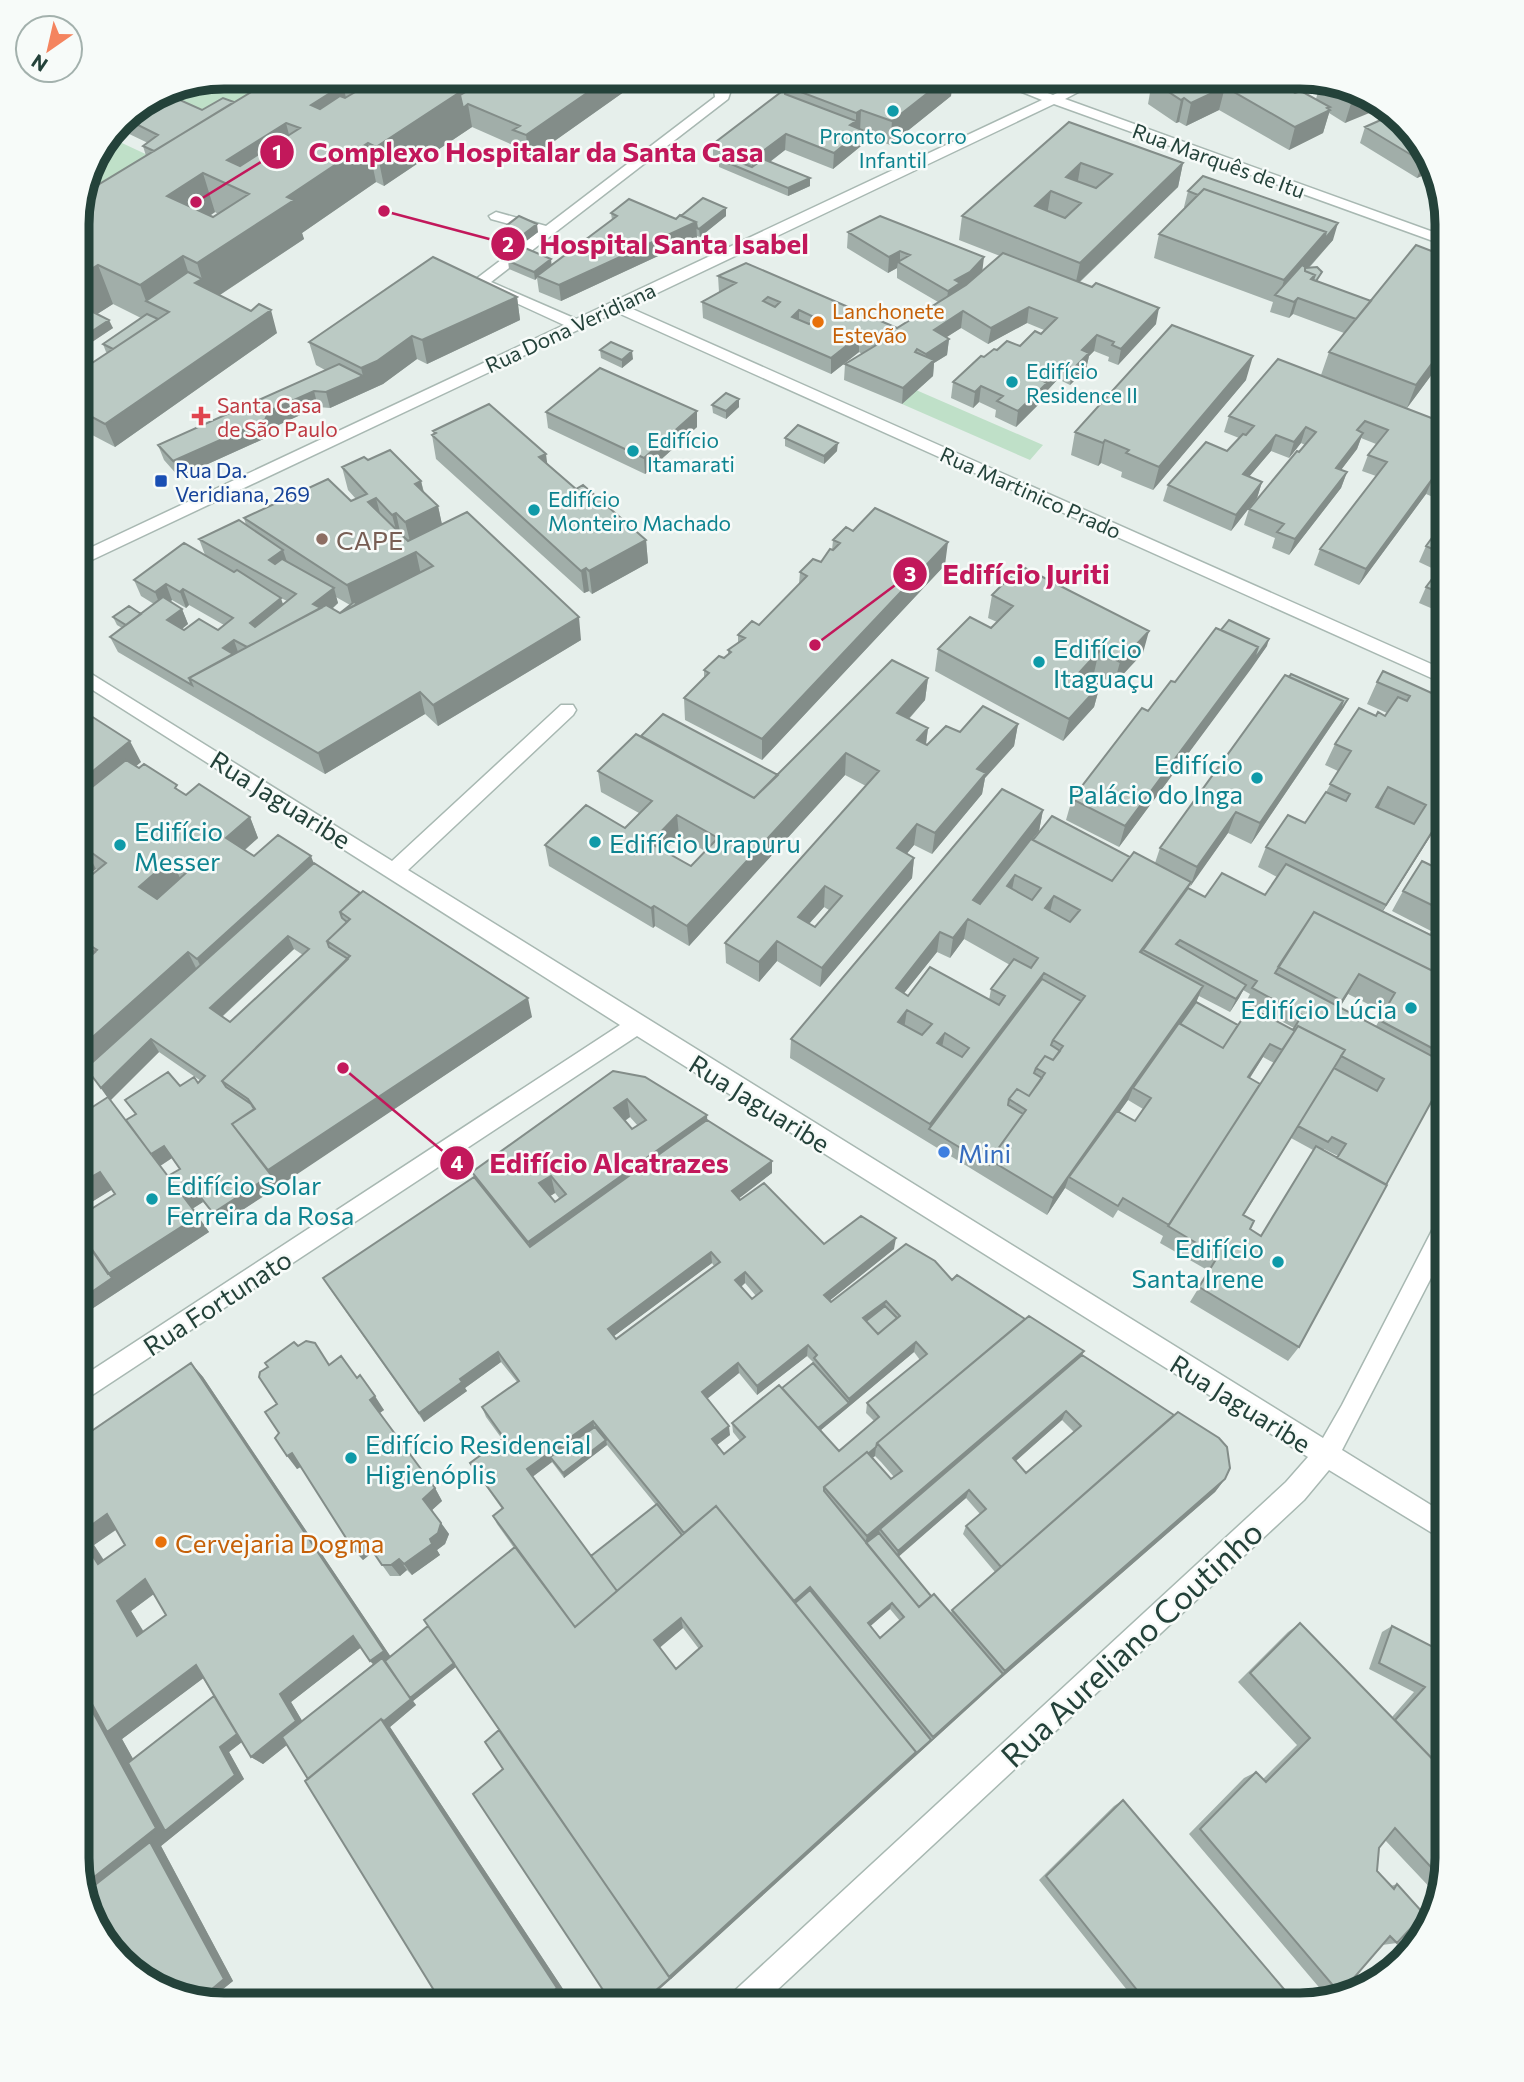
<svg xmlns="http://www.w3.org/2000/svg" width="1524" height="2082" font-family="Commissioner,sans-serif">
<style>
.green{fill:#bfe0c8}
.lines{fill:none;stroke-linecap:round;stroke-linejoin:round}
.minor-casing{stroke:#a8b8b2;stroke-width:3}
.minor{fill:#fff;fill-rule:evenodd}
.wall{fill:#a1aea9;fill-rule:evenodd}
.shaded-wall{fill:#838d89}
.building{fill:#bbcac4;stroke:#838d89;stroke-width:2;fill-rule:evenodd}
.culture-dot{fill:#0f9aa8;stroke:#f7fbf9;stroke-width:2.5}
.food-dot{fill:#e8710a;stroke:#f7fbf9;stroke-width:2.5}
.health-dot{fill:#e0444e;stroke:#f7fbf9;stroke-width:2.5}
.transit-dot{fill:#1a4fb4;stroke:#f7fbf9;stroke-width:2.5}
.education-dot{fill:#8d6e63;stroke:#f7fbf9;stroke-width:2.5}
.shop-dot{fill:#3f7fe0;stroke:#f7fbf9;stroke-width:2.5}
.labels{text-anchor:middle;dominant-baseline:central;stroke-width:5;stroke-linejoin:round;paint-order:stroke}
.far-culture-label{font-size:21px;fill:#0d838f;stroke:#f7fbf9;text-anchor:start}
.far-street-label{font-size:21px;fill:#24423a;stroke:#f7fbf9}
.far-food-label{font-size:21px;fill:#c56008;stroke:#f7fbf9;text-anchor:start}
.far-health-label{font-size:21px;fill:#be3a42;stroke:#f7fbf9;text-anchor:start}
.far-transit-label{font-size:21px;fill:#164399;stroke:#f7fbf9;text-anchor:start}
.education-label{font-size:26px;fill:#785e54;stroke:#f7fbf9;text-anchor:start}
.culture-label{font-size:26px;fill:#0d838f;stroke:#f7fbf9;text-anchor:start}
.street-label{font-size:26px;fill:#24423a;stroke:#f7fbf9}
.shop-label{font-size:26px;fill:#366cbe;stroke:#f7fbf9;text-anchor:start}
.food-label{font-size:26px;fill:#c56008;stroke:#f7fbf9;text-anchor:start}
.near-street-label{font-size:32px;fill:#24423a;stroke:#f7fbf9}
.rim{fill:none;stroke:#24423a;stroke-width:9}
.leader{fill:none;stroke:#c2185b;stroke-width:2.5}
.callout-dot{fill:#c2185b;stroke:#f7fbf9;stroke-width:2.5}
.mark-label{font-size:21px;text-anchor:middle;font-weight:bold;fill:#fff}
.callout-label{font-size:28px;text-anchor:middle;font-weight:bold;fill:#c2185b;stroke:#f7fbf9;stroke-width:5;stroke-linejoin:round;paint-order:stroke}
</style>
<rect width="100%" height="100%" fill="#e6efeb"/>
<path class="green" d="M224,77h60l-75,46 -44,-19 -56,33 43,20 -73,49 13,-47 35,-45 41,-26z
M916,390l127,55 -13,15 -128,-56z"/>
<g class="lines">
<defs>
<path id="minor" d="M684,77h20l21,6 5,10 -2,6 -237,183 85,37 466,-219 -57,-23h19l49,18 37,-18h17l-42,22 382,138v9l-393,-142 -426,203 819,364v14l-831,-373 -539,255v-13l487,-229 -78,-36 -2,-3 -8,-1 -2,-3 2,-3 62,-47 -47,-13 -2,-3 7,-4 50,14 169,-129 -1,-8z
M77,665l315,196 169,-156h12l3,5 -3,5 -165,155 915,568 19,-33 97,-188 8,-3v33l-105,203 105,65v27l-118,-72 -25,30 -543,505h-35l4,-10 556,-513 22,-25 -671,-421 -560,369v-25l543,-355 -543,-345z"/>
</defs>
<use href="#minor" class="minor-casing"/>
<use href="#minor" class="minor"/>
</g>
<path class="wall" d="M276,77h234l1,8 12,-8h122l-116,82 -13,-6 -1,-7 -43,-19 -88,59 -8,-4 -74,51 2,6 -84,56 57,38 -162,114 -38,-20v-54l31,-20 -2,-1 -3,-8 38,-26 -28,-14 -16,10 16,14 -36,24v-138l14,-25 55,-33 -3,-10 5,-3 -23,-11 -4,-11 6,-7 75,-4 32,-8zM215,212l3,2 -5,3 -3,-1z
M751,77h202l-2,19 -61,49 -28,-11 -1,12 -28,23 -48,-19 -15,12 40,16v8l-22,10 -69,-29v-5l-6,-2v-16l72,-54z
M1159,77h145l-19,10 10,6 21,6 5,-18 53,16 -29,26 -16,-10 -6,20 -34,17 -70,-40 -33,16 -7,-4 -3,1 -28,-19 4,-23z
M1069,122l114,41 -5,24 -98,95 76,42 -38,41 -10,-4 1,-4 -15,-6 -5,5 -3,13 -16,16 -12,-6 -13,14 -1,6 -28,28 -21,-10 1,-7 -17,-8 -6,6 -22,-10 2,-16 31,-25 13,-7 23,-4 21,-12 3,-4 -17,-7 -39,21 -27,-16 -15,9 3,2 -2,16 -13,8 -1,13 -31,28 -58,-24 1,-16 17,-10 -3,-2 -28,22 -128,-56 -1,-16 17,-10 -1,-16 179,52 41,-26 -41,-24v-10l-9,5 -41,-25 1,-16 134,39 18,-15 -41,-16 3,-24z
M1365,127l62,23 6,21 -16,7 -57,-35z
M1188,191l145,49 -24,28 10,14 52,19 76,-44v97l-40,54 -86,-33 8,-23 15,-19 -51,-19 -4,4 -19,-6 3,-10 -119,-44 5,-24 26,-26 -1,-1z
M726,208v8l-26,21 -3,-1v2l-136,63 -22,-9 -2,-14 -2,2 -26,-11 -1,-8 43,4 61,-45 -1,-7 65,6z
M498,232h40l-21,16 -18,-8z
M517,297l3,23 -93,44 -10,-5 -34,25 -53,24 -12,-1 -44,20 -4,9 -91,41 -15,-17 -6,-15 167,-75 -9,-5 -7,-23z
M600,350l33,9 -11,9 -21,-10z
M1246,380l-93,110 -32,-13 1,-5 -21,-9 -3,3 -27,-11 4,-23z
M712,405l27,2 -13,12 -13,-6z
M546,412l151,15 -52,47 -97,-46z
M1229,416l218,8v79l-21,-9 -67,91 -45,-20 6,-16 56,-73 -14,-5 6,-16 8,-11 -15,-6 -4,11 -16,21 6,2 -6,16 -52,67 -17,-7 3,-10 -31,-13 5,-16 56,-64 -4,-2 -12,15 -18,-7 -22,25 13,6 -5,16 -26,33 -68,-30 5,-16 59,-34 12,-13 -15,-6z
M433,431l115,33 28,25 70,51 2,23 -56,31 -3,-3 -5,2 -148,-134 -4,-24 2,-1z
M785,438l52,13 -13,13 -39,-18z
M368,460l53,21 3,11 14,14 4,19 139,115 -143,86 -13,-12 -100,60 -207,-122 -8,-15 12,-9 -5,-3 -4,-8 28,-3 13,-10 -13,-8 -7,-16 100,-8 -29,-17 -6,-16 47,-14 -2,-7 107,-17 5,-2 -8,-9 -6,-23zM279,597l8,4 -4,3zM336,597l14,8 -10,8 -8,-4 6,-6zM172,600l14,8 3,-3 35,20 -6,5h-34l-2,-1 6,-5 -6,-15 -12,-7z
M1447,517v98l-28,-12 7,-16 12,-16 -19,-9 7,-16z
M833,540l112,25 -183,195 -77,-40 -1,-22 20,-20v-8l20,-12 4,-3v-5l10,-7v-8l21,-10 40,-41 1,-12 21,-10 11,-12z
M992,595l151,58 -29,31 -20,-11 -5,6 11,6 -6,22 -31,34 -128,-70 3,-22 53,-21 6,-6 -9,-4z
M1267,646l-148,201 -53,-27 6,-21 76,-88z
M928,678l-3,22 -16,19 19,9 -2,17h1l33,-13 58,-8 -4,22 -29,32 -3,16 -50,60 -18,-9 -7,8 7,5 -2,20 -92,109 -43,-26 -18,21 -33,-19 -1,-20 141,-157 -21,-11 -156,171 -34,-20 -2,2 -104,-62 -4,-21 80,-17 14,-15 -38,-21 -3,-21 43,-35 137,39zM679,836l26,15 -14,15 -27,-15zM824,907l5,3 -14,17 -6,-3z
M1377,682l70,18v110l-64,101 47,23 1,-3 -39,-20 11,-20 44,-18v200l-148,274 -11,14 -98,-59 19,-31 -49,-28 3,-7 -45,-26 -5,8 -48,-30 -18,27 -257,-157 1,-19 252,-229 -4,21 -7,8 98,18 25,6 5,-15 184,-141 -93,137 -23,-11 -40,55 17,9 60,-2 12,-18 -19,-10 8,-20 39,-24 21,-31 12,-21 -13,-6 10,-21 41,-28h9l2,-3 -20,-9zM964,939l46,26 -19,24 -2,11 -81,-4 -4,-3 33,-41 13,6zM1243,990l7,4 -4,8 48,26 -1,2 -55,-5 -42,-23 3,-6 31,16 9,-14zM1348,994l36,18 -8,14 -36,-19zM1263,1057l11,6 -14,21 -10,-6zM1128,1100l15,9 -8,12 -16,-9zM1291,1138l22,12 -52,86 -11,-7 -6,-14zM1324,1149l14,7 -1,2 -14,-8z
M77,707l64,55 -5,4 50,29 64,22 8,21 -13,12 9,6 60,7 218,154 -311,207 -18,-22 -11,7 17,23 -131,86 37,-124 -3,-5 -35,22 31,-113 -20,-27 -11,10v-194l21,-17 -2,-1 -19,17zM294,949l9,6 -73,67 -8,-5zM159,1052l42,29 -3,2 -18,3 -55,14 10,14 -5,13 -20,-27zM172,1158l8,11 -12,7 -8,-10z
M1447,819v26l-11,-6z
M613,1071l94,44v5l65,41v12l-33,25 1,2 84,44 70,5 -64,51 1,2 121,-22 130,75 143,124 -10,13 -216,188 -328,299 -168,-210 -4,-39 -43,-63 -43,34 3,4 -26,22 173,262 -18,16h-102l-156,-260 -24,19 -12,-7 -9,-15 -13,10 15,27 -83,67 72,135 -26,21 -57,-17 -58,-372 -15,-172 114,-78 12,14 187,279 38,-30 86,-78 -17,-24 -4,-8 9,-7 -27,-38 -5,-8 32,-24 -16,-22 -4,-10 35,-25 -16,-20 -36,26 2,3 -43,31 -94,-133 -7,-11 151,-101 -2,-5zM630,1117l8,9 -6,3 -7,-8zM555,1193l4,5 -4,4 -5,-6zM712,1263l2,3 -98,73 -2,-3zM745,1283l11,13 -4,3 -11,-12zM914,1352l6,8 -53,43 -1,10 8,8 -35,30 -18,-21zM807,1356l6,6 -31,26 -50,35 1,9 7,9 -16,13 -7,-9 13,-10 -23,-36 32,-26 18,22zM1062,1420l12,12 -48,41 -10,-12zM607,1445l49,60 -65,51 -59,-79 20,-15 12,16zM875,1456l6,6 13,15 -3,2 -19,-21zM966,1498l14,16 -14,12 -3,8 32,38 -43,38 -1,3 -20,-17 -33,-40zM116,1530l9,15 -21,15 -10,-15zM154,1594l12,21 -22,17 -13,-21zM890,1609l10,12 -20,17 -10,-12zM683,1628l16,21 -23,20 -17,-22zM361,1647l12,17 -71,57 -11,-19zM203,1678l11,19 -81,62 -11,-20z
M298,1346l31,19 28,13 27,32 -4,3 55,75 7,13 -10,9 17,24 -4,10 -8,6 3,5 -28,20 -5,-5 -7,6h-10l-17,-24 -10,8 -10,-11 -52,-82 -4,2 -18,-36 -2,-29z
M1447,1415v22l-8,-5z
M1300,1623l92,94 22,-25 -45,-23 13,-37 10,-6 55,28v205l-10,36 -52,-55 -6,8 -2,23 14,15 6,-2v59l-15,2 -42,49 -26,7 9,-9 -134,-158 55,-56 12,-6 7,7 34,-34 -59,-63 50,-50z
M1123,1800l157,205h-141l-100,-125 75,-74z"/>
<path class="shaded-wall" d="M431,77h32l6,6 9,-6h15l-25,27 4,23 -88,59 -8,-39z
M508,77h2l2,22 -15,-15z
M610,77h35l-116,82 -3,-24z
M851,77h28l16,3 -42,33 1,-16 -7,-3 1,-15z
M948,77h5l-2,19 -61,49 2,-24z
M1284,77h20l-23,12z
M343,85l9,39 -41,-19z
M1225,87l-6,23 -33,16 5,-23z
M1366,94l8,3 10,10 -39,16 7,-23z
M1184,98l-5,24 -3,1 5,-23z
M1330,107l-2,4 2,-1 -7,23 -34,17 6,-23z
M861,110l-1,22 2,-2 -1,16 -28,23 1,-16 16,-28 6,-4v-8z
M286,123l10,39 -61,26 -8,-28z
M786,134l-1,16 -31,24 -2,-1v-14z
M368,143l8,39 -74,51 2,6 -95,63 -12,-39 90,-66z
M1430,159l3,12 -16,7 6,-16z
M1081,163l-4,23 -11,-9z
M1183,163l-5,24 -103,99 5,-23z
M203,173l12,39 -35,23 -13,-39z
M810,178v8l-22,10v-8z
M1051,191l-4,24 -12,-9z
M726,208v8l-26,21 -1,-8z
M696,222l1,16 -136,63 -2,-16z
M1338,223l-5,17 -32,36 -22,21 5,-17 42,-48z
M537,224l1,8 -21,16 -1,-8z
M900,251v12l-2,-1 -1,6 -9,5 1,-16z
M183,256l13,40 -27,16 -23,-11 -6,-16z
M984,257l-2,17 -36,33 2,-16 7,-11z
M551,259l1,9 -15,8v2l-2,2 -1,-8z
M98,265l15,39 -36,23v-49z
M202,279l7,23 -14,-19z
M517,297l3,23 -93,44 -5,-24z
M1298,298l-5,16 -4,4 5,-16z
M1029,307l-2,16 -39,21 3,-16z
M1159,308l-3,16 -38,41 3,-16z
M271,310l6,23 -162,114 -10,-23z
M799,310v17l-7,-10z
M963,311l-2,17 -28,18 1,-16z
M109,320l4,8 -36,24v-11z
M1097,335l-3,16 -5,5 -3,13 -16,16 3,-16 9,-19z
M412,336l5,23 -34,25 -53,24 -4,-16 37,-16 -2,-8z
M859,336v16l-28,22v-16z
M949,339l-2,16 -13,8 -1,13 -31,28 1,-16 22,-20 1,-14z
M1447,343v11l-40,54 9,-23z
M632,351l1,8 -11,9v-8z
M1253,356l-7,24 -93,110 6,-23z
M1061,363l-3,16 -13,14 -1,6 -28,28 2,-16 25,-30z
M981,386l-2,16 -6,6 2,-16z
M314,391l4,16 -44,20 -4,9 -91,41 -6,-16 96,-50z
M739,399v8l-13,12v-8z
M697,411v16l-52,47 -1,-16z
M1306,427l-5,16 -12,15 5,-16z
M1363,433l-6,16 -26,34 5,-15z
M1276,435l-5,16 -33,39 5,-16z
M1105,440l-4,23 -3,3 5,-23z
M838,443l-1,8 -13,13v-8z
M546,454l3,23 -10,-20z
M82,465l10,23 -15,10v-30z
M1347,472l-6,16 -52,67 6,-16z
M1433,478l-7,16 -67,91 7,-16z
M421,481l5,23 -11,-20z
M1262,482l-5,16 -26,33 5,-16z
M376,498l6,23 -14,-19z
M438,506l5,23 -32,16 -6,-23z
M77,511l5,11 -5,2z
M396,513l5,23 -3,1 -6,-22z
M646,540l2,23 -56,31 -3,-23z
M948,542l-3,23 -183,195v-21z
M283,550l5,15 -13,11 -6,-16z
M416,552l5,23 -68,33 -6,-23z
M586,568l3,23 -5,2 -3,-22z
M166,584l6,16 -11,8 -6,-16z
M334,588l4,15 -12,11 -13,-10z
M183,589l6,16 -3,3 -6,-16z
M281,598l5,16 -30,25 -6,-16z
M182,609l6,15 -14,11 -7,-15z
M579,617l2,23 -143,86 -5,-21z
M1149,631l-6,22 -29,31 6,-22z
M1269,639l-2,7 -16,23 -132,178 6,-21 133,-179z
M234,640l5,15 -10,9 -6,-16z
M1099,651l-5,22 -21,23 5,-22z
M928,678l-3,22 -30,34 2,-21z
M1100,685l-6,22 -31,34 6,-22z
M420,692l5,22 -100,60 -7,-21z
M1348,699l-4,8 -11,16 -82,121 9,-21 83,-122z
M1018,724l-4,22 -29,32 -3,16 -50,60 3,-21 42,-64z
M928,728l-3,22 -8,-10z
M130,741l11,21 -64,53v-31z
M846,753l-1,22 -156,171 -2,-20z
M1388,787l-10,22 -2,-2z
M1447,808v2l-73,115 12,-20z
M1043,810l-4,21 -70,89 4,-20z
M1236,812l-8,21 -38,54 7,-20z
M677,815l2,21 -27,28 -2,-21z
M250,817l8,21 -23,20 -9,-20z
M917,824l-3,21 -19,23 2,-20z
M85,848l11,21 -19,17v-31z
M311,856l8,21 -112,102 -10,-20z
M914,858l-2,20 -92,109 2,-19z
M171,859l10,21 -31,27 -11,-20z
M1015,875l-4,20 -4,-9z
M1191,882l-8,20 -40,48 -4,14 1,-12z
M825,886l-1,21 -27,30 1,-20z
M1054,896l-5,20 -4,-8z
M654,906l1,20 -2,2 -2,-20z
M968,919l-4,20 -14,19 3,-20z
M940,932l-3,20 -44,55 3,-19z
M288,936l6,13 -77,72 -7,-13z
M777,941v20l-18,21v-20z
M188,952l10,20 -121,109v-30z
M1044,973l-6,20 -109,136 1,-5z
M1359,974l-11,20 -16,26 10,-19z
M1246,985l-7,13 -9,14 6,-13z
M1203,986l-8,19 -62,83 -5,12 -56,79 -3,-2 -4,11 -18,27 6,-17z
M528,998l4,19 -254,170 -10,-17z
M907,1010l-3,19 -6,-7z
M945,1033l-4,19 -4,-9z
M151,1039l8,13 -49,49 -9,-13z
M1270,1044l-7,13 -21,33 6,-13z
M627,1099l3,18 -13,9 -3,-18z
M707,1115l1,17 -175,126 -5,-16z
M164,1146l8,12 -12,8 -9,-12z
M772,1161v12l-39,30 -1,-12z
M100,1172l13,17 -36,22v-26z
M271,1175l7,12 -57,37 -8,-11z
M551,1176l4,17 -11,7 -5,-17z
M195,1190l8,12 -11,7 -8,-12z
M198,1216l11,16 -131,86 -1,-1v-15l31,-28z
M896,1238l-2,11 -71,57 1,-11z
M711,1252l1,11 -102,76 -2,-10z
M745,1272v11l-9,8 -1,-11z
M886,1301l-2,10 -19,15 -2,-8z
M916,1342l-2,10 -99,83v-5l34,-27v-4z
M808,1345l-1,11 -50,39v-9z
M1084,1351l-7,14 -197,164 -2,7 -14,11 3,-11z
M498,1352l3,10 -36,26 2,3 -43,31 -5,-9 41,-34z
M191,1363l12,14 190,283 61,3 3,3 -44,35 3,4 -26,22 173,262 -18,16h-7l-228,-223 69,-112 -9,-9z
M738,1363l1,10 -36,29 -1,-10z
M375,1396l9,14 -6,4 -8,-14z
M1066,1411l-4,9 -53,47 4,-9z
M593,1421l2,9 -45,27 2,5 -21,16 -4,-9z
M729,1426l1,9 -17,13 -1,-9z
M606,1440l1,5 -43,33 -1,-5z
M876,1447l-1,9 -45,37 -4,-4z
M292,1453l10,13 -5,3 -10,-13z
M1225,1479l-10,13 -216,188 -328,299 -29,26h-3l-139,-276 416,23 15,-12 74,-69z
M435,1488l7,13 -11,10 -8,-12z
M969,1490l-3,8 -70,61 2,-8z
M107,1514l14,12 -27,19 19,30 -15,-11 -19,-30z
M441,1523l8,11 -4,10 -8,6 3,5 -28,20 -8,-11 26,-25z
M365,1540l9,11 -11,9 -10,-11z
M399,1559l8,11 -7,6 -9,-11z
M145,1579l14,11 -28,21 21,35 -15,-10 -20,-35z
M810,1587v7l-17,14 -1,-5z
M77,1588h1l16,10 -17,12z
M892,1603l-2,6 -24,21 2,-7z
M681,1618l2,10 -26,22 -3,-10z
M353,1636l10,10 -72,56 16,27 -44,35 -12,-7 29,-63z
M77,1656l119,9 13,9 -87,65 49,88 49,-80 18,-14 9,5 -18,14 15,27 -83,67 72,135 -26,21 -8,-2 -110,-97 -5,-18z"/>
<path class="building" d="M276,77h160l-4,3 28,12 -84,55 -8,-4 -81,54 7,3 -97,63 -14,-7 -43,29 -42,-20 -21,13v-36l11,-7 -11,-5v-16l8,-28 6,3zM343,85l14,6 -12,7 -5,-2 -20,13 -9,-4zM286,123l14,5 -60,38 -13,-6zM203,173l46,21 -36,23 -46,-21z
M452,77h26l-9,6 7,3 -16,9v-3l-6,-3z
M491,77h17l-11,7 9,4 17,-11h87l-84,58 -13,-5 7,-4 -52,-22 -5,4 -3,-13z
M798,77h23l33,13 16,-13h78l-56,44 -31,-11 -5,3 -71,-27z
M821,77h3l23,10 12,-10h11l-16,13z
M1159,77h110l26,16 6,-2 29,16 -3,1 3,2 -35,17 -70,-40 -34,16 -7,-5 -3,2 -29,-19z
M1321,81l45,13 -14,6z
M785,89v5l71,27 -6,4 12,5 -28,23 -48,-19 -34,25 -39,-15z
M162,92l40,18 21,-12 11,4 -80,49 -11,-5 15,-11 -34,-17 3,-4z
M1392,115l35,35 3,9 -7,3 -58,-35z
M1069,122l114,41 -103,100 -118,-47zM1081,163l31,11 -16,14 -30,-11zM1051,191l30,12 -16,15 -30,-12z
M724,156l28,11 11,-8 47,19 -22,10 -69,-29z
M1203,176l135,47 -14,17 2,-8 -122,-43 -6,6 -10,-4z
M1204,189l122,43 -42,48 -125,-46z
M703,198l23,10 -27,21 -2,-1 -1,-6 -15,-6z
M629,199l47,20 4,-4 16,7 -137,63 -22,-9 80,-60 -6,-3z
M519,216l18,8 -21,16 -18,-8z
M880,216l104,41 -14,15 -15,8 5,3 -12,8 -50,-29 12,-7 -10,-4 -11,6 -41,-25z
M1416,245l31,12v86l-31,42 -87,-33z
M525,248l26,11 -17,13 -26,-11z
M1003,253l89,34 4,-4 63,25 -38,41 -9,-4 2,-3 -17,-7 -15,15 7,3 -16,16 -12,-6 -18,18 4,2 -29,28 -21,-10 6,-5 -22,-10 -6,6 -22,-10 28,-26 3,1 10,-8 3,1 10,-9 13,5 15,-15 6,3 16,-16 -28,-11 -38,21 -28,-17 -29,19 15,9 -23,15 -9,-5 -2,3 19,8 -31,28 -58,-24 33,-20 -19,-8 -28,22 -129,-56 34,-19 -18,-7 28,-13 151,65 69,-43zM768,297l12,5 -5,5 -12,-6zM799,310l17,8 -7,6 -17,-7z
M433,257l84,40 -95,43 -10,-4 -35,25 -16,7 -52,-26z
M1302,265l3,2v4l10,4 -4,4 60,22 -15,18 -58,-21 -4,4 -19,-7z
M1317,267l5,5 -6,9 -3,-1 2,-5 -10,-4v-3z
M188,272l14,7 -7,4 56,28 8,-7 12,6 -166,114 -28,-15v-36l92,-61 -23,-11z
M89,310l20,10 -32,21v-24z
M147,314l11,5 -45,30 -10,-5z
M1172,325l81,31 -94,111 -33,-14 3,-3 -24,-10 -2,3 -28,-11z
M611,342l21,9 -10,9 -22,-10z
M1278,359l169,65v60l-14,-6 -67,91 -46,-20 67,-87 -19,-7 20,-25 -23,-9 -8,9 6,3 -27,35 11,4 -52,67 -18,-7 7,-8 -35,-15 48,-58 2,1 17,-20 -10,-5 -12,15 -18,-7 -33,39 19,8 -26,33 -68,-30 38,-43 21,9 16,-17 3,1 8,-9 -25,-10z
M339,364l24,12 -37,16 -12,-1 -45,20 -4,9 -92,41 -15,-16z
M600,368l97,43 -53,47 -98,-46z
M726,393l13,6 -13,12 -14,-6z
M489,404l57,50 -7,3 37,32 7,-4 63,55 -57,31 -3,-3 -5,3 -149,-136 4,-2 -3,-2z
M798,425l40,18 -14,13 -39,-18z
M390,450l31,31 -6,3 23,22 -33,16 -9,-9 -4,2 -16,-17 -8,4 40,39 59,-29 112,105 -146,88 -13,-13 -102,61 -129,-75 137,-73 14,8 93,-47 -17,-14 -69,33 -103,-67 84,-39 23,22 16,-7 -25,-27 22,-10 4,3z
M875,508l73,34 -186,197 -78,-41 25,-25 -5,-3 15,-14 5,2 7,-6 -3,-2 17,-12 -7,-3 14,-14 7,4 48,-49 -7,-4 13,-13 8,3 9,-13 3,1 7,-7 -7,-3 13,-13 7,4z
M1447,517v39l-21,-10z
M239,520l44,30 -14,10 6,4 7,-5 52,29 -21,16 8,4 -74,39 -13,-7 -11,8 10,6 -44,24 3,7 -82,-48 53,-40 19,12 -15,11 17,10 15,-11 19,11 15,-12 -50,-29 -3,3 -14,-8 -11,8 -21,-12 50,-37 50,29 3,-2 44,28 -31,25 5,4 41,-33 -97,-55z
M1447,559v37l-21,-9z
M1021,566l128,65 -29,31 -21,-11 -21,23 22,11 -31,34 -131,-70 32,-32 21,11 22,-22 -21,-11z
M354,602l3,2 -17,9z
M129,606l12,8 -15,11 -13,-8z
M1229,620l40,19 -16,22 5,-14 -37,-17z
M1216,628l42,19 -133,179 -53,-27 70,-91 6,3 23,-30 4,1z
M892,660l36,18 -31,35 31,15 -11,12 10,5 19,-19 14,6 23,-26 35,18 -41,45 9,4 -51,60 -18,-9 -20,24 17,10 -92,110 -45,-27 -18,21 -34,-19 154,-172 -33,-18 -159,173 -33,-20 -3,2 -106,-63 41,-40 39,23 27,-27 -54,-30 38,-37 118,64zM677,815l41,23 -27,28 -41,-23zM825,886l17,10 -27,31 -17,-10z
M1383,671l64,29v108l-61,97 -120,-58 22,-32 17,8 21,-31 20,9 4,-7 -20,-10 21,-33 -16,-7 24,-36 17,8 2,-4 7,4 13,-19 9,4 3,-5 -33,-14zM1388,787l38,18 -12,19 -38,-17z
M1291,674l57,25 -11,16 6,-14 -54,-24z
M1285,675l58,26 -83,122 -24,-11 -39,55 -37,-19z
M77,707l53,34 -53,43z
M663,714l115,61 -24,23 -113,-62z
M126,760l13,8 5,-4 33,21 -2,3 11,7 13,-11 51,33 -24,21 28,18 24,-21 33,21 -114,103 -9,-7 -111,99v-83l20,-18 -20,-13v-50l29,-24 -21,-15 -8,7v-56zM171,859l17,12 -31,28 -18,-12z
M1002,789l41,21 -70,90 7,4 51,-65 81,42 22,-29 57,30 -51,70 63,34 -150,212 -63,-38 36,-50 -17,-11 8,-10 12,7 16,-23 -9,-5 9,-12 8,4 10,-14 -10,-6 32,-44 -41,-23 -114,151 -139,-85zM1015,875l26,13 -9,12 -25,-14zM1054,896l26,14 -10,12 -25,-14zM968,919l70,39 -7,10 -17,-9 -23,30 14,7 -6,9 -69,-38 -22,29 -12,-8 44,-56 13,6zM907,1010l25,14 -10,11 -24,-13zM945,1033l24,15 -7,9 -25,-14z
M1052,816l78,41 -18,24 -79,-41z
M1422,861l25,12v62l-14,-7 11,-17 -41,-20z
M314,863l46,30 -20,19 2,6 5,4 -20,19 2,6 19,12 -126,122 4,6 25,17 3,5 -22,15 39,51 -58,38 -18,-23 -11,7 -16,-21 12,-7 -16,-23 -13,8 -25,-34 10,-6 -11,-14 43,-28 12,14 14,-9 4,6 7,-7 -54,-37 -50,49 -15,-20zM288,936l21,13 -79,73 -20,-14z
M1286,864l161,79v35l-133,-66 -39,61 172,91v9l-61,112 -49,-27 9,-14 -14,-7 -4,5 -30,-16 36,-58 43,23 7,-12 -43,-23 4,-6 -47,-24 -16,24 -12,-6 -22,33 12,7 -91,141 -46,-27 -5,8 -49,-29 48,-66 18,10 16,-23 -18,-10 46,-65 44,25 27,-41 43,23 9,-15 -50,-27 5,-7 -77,-41 -4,4 70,41 -10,14 -93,-49 45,-62 17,9 17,-24 43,22z
M363,891l165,107 -260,172 -36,-46 23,-15 -7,-10 -26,-18 128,-125 -23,-15 23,-22 -10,-7z
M1314,912l133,66v78l-68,-36 16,-27 -36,-19 -17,27 -64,-34z
M77,940l18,12 -18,16z
M1042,979l39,22 -28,39 -2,5 9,6 -7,9 -8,-4 -9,12 -2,5 8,5 -13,18 -12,-7 -8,10 -1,6 15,9 -33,46 -1,5 -60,-36z
M1196,1002l42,23 -15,23 -43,-24z
M1298,1026l47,24 -102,165 11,6 -4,8 11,7 55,-90 71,39 -88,162 -100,-60 19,-31 -50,-30z
M613,1071l32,6 62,38 -179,127 -56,-70zM627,1099l19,21 -14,9 -18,-21zM551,1176l15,18 -11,8 -16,-19z
M108,1097l90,119 -90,58 -31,-46v-10l38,-24 -15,-22 -23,13v-68z
M707,1120l65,41 -40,30 8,9 24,-17 60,61 37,-28 35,22 -72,57 7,7 75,-58 29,17 17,19 5,-5 68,44 -148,124 -1,4 -7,6 -2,-1 -43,35v4l95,116 15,-13 69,80 -70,63 -123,-150 -16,14 -78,-95 -32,27 -91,-112 -66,48 90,122 -42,36 -82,-111 10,-8 -33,-45 34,-25 -22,-31 37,-26 -21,-29 -38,27 2,3 -43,31 -96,-135 151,-101 56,70zM711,1252l9,10 -104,77 -8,-10zM745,1272l17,19 -10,8 -17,-19zM886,1301l14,15 -22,18 -15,-16zM916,1342l11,12 -60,49 12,14 -40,34 -60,-66 -47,38 13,14 -21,17 -12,-15 17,-13 -27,-34 36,-29 19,23 51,-41 9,10 -3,3 35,41zM892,1603l12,14 -24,21 -12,-15z
M77,1228l35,50 -35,24z
M885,1306l12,12 -19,16 -12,-13z
M1029,1316l55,35 -217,185 -43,-49 43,-35 24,27 11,-8 -25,-28z
M306,1341l9,2 14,22 12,-9 16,22 3,-3 15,21 -5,4 65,88 -12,11 18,24 -3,10 -8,6 2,5 -28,20 -5,-5 -8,6h-9l-17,-25 -12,9 -61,-96 -5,3 -12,-18 4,-5 -14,-21 12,-8 -18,-27 1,-5 8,-5 -3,-4 29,-21 4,4z
M1082,1355l92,60 -173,152 -35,-41 20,-17 -17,-19 -71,61 -18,-22zM1066,1411l15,15 -55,47 -13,-15z
M191,1363l193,288 -14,10 -17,-25 -73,58 16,27 -45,36 -55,-92 -89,67 -30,-56v-52l15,-11 -14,-25h-1v-147zM107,1514l18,31 -27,19 -19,-30zM145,1579l21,36 -29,21 -20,-35z
M813,1363l36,40 -31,25 -36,-40z
M1178,1412l41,26 8,9 3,21 -5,11 -220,192 -53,-61z
M595,1427l11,13 -43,33 -13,-16z
M657,1504l25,31 -65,56 -26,-35z
M716,1506l200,246 -247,225 -245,-357 91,-73 60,80zM681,1618l21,28 -26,23 -22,-29z
M879,1533l52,63 -12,11 -53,-64z
M810,1590l121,150 -18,16 3,-4 -121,-149z
M1300,1623l147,151v85l-6,19 -46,-50 -16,20 -2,23 17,18 3,-5 27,30 -27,29 -7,-7 -50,58 -8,3 5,-7 -137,-161 56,-57 10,10 44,-44 -60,-65z
M428,1626l26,37 -44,35 -25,-37z
M1392,1626l55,28v120l-52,-54 30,-33 -46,-24z
M382,1658l29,41 -27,22 -3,-2 -73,60 -26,-42z
M77,1683l79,145 -72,57 -7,-27z
M214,1696l23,38 -17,13 15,28 -70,56 -37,-68z
M381,1719l176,269 -19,17h-95l-138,-224z
M499,1730l171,248 -31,27h-26l-140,-211 30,-25 -18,-27z
M1123,1800l166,195 -9,10h-131l-103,-129z
M150,1842l74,137 -25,21 -49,-15 -53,-53 -11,-40z
M1442,1876l-2,8 -4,-5z"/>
<g class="culture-dot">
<circle cx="893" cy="111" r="7"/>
<circle cx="1012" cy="382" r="7"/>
<circle cx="633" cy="451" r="7"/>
<circle cx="534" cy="510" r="7"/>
<circle cx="1039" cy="662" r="7"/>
<circle cx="1257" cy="778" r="7"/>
<circle cx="595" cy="842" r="7"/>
<circle cx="120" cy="845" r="7"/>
<circle cx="1411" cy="1008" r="7"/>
<circle cx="152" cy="1199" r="7"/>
<circle cx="1278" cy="1262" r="7"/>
<circle cx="351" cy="1458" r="7"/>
</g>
<g class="food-dot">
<circle cx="818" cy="322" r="7"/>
<circle cx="161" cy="1542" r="7"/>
</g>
<path class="health-dot" d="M197.5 405.5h7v7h7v7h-7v7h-7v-7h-7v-7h7z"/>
<rect class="transit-dot" x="154" y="474" width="14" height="14" rx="3.5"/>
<circle class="education-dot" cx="322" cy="539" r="7"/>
<circle class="shop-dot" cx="944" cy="1152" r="7"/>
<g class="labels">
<g class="far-culture-label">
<text x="893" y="135" text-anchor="middle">Pronto Socorro<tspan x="893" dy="24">Infantil</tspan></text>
<text x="1026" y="370">Edifício<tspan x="1026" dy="24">Residence II</tspan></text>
<text x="647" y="439">Edifício<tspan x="647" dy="24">Itamarati</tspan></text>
<text x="548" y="498">Edifício<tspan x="548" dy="24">Monteiro Machado</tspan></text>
</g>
<g class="far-street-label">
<text transform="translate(1219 160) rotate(20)">Rua Marquês de Itu</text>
<text transform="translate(570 327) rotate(-25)">Rua Dona Veridiana</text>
<text transform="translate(1031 492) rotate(24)">Rua Martinico Prado</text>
</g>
<g class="far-food-label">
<text x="832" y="310">Lanchonete<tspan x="832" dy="24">Estevão</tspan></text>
</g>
<g class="far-health-label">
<text x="217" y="404">Santa Casa<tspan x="217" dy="24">de São Paulo</tspan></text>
</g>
<g class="far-transit-label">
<text x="175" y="469">Rua Da.<tspan x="175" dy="24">Veridiana, 269</tspan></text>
</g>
<g class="education-label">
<text x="336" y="539">CAPE</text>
</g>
<g class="culture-label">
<text x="1053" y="647">Edifício<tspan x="1053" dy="30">Itaguaçu</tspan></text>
<text x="1243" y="763" text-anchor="end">Edifício<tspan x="1243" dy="30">Palácio do Inga</tspan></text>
<text x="134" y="830">Edifício<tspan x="134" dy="30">Messer</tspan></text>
<text x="609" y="842">Edifício Urapuru</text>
<text x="1397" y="1008" text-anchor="end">Edifício Lúcia</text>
<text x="166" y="1184">Edifício Solar<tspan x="166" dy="30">Ferreira da Rosa</tspan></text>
<text x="1264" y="1247" text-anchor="end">Edifício<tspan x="1264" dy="30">Santa Irene</tspan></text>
<text x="365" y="1443">Edifício Residencial<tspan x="365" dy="30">Higienóplis</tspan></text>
</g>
<g class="street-label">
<text transform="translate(281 799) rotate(32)">Rua Jaguaribe</text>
<text transform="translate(760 1103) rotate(32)">Rua Jaguaribe</text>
<text transform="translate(217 1302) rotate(-33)">Rua Fortunato</text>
<text transform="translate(1241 1403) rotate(32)">Rua Jaguaribe</text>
</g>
<g class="shop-label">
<text x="958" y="1152">Mini</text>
</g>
<g class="food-label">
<text x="175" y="1542">Cervejaria Dogma</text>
</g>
<g class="near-street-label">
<text transform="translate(1131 1643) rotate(-43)">Rua Aureliano Coutinho</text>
</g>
</g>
<path d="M0 0H1524V2082H0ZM224 89H1300A135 135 0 0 1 1435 224V1858A135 135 0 0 1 1300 1993H224A135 135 0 0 1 89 1858V224A135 135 0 0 1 224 89Z" fill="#f7fbf9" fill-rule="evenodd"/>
<path class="rim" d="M224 89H1300A135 135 0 0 1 1435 224V1858A135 135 0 0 1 1300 1993H224A135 135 0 0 1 89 1858V224A135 135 0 0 1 224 89Z"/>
<path class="leader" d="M196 202L277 152M384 211L508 244M815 645L910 574M343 1068L457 1163"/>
<g class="callout-dot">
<circle cx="196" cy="202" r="7"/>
<circle cx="384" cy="211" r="7"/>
<circle cx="815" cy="645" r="7"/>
<circle cx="343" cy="1068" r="7"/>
<circle cx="277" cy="152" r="18"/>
<circle cx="508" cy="244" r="18"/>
<circle cx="910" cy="574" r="18"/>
<circle cx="457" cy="1163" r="18"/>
</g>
<g class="mark-label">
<text x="277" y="160">1</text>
<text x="508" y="252">2</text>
<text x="910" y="582">3</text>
<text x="457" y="1171">4</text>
</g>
<g class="callout-label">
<text x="536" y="162">Complexo Hospitalar da Santa Casa</text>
<text x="674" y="254">Hospital Santa Isabel</text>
<text x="1026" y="584">Edifício Juriti</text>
<text x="609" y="1173">Edifício Alcatrazes</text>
</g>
<g transform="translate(49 49) rotate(214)"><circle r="33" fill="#f7fbf9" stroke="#a3b1ad" stroke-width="2"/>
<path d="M0-5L12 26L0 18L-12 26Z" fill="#f4845f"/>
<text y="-10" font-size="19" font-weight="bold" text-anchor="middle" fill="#24423a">N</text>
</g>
</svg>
